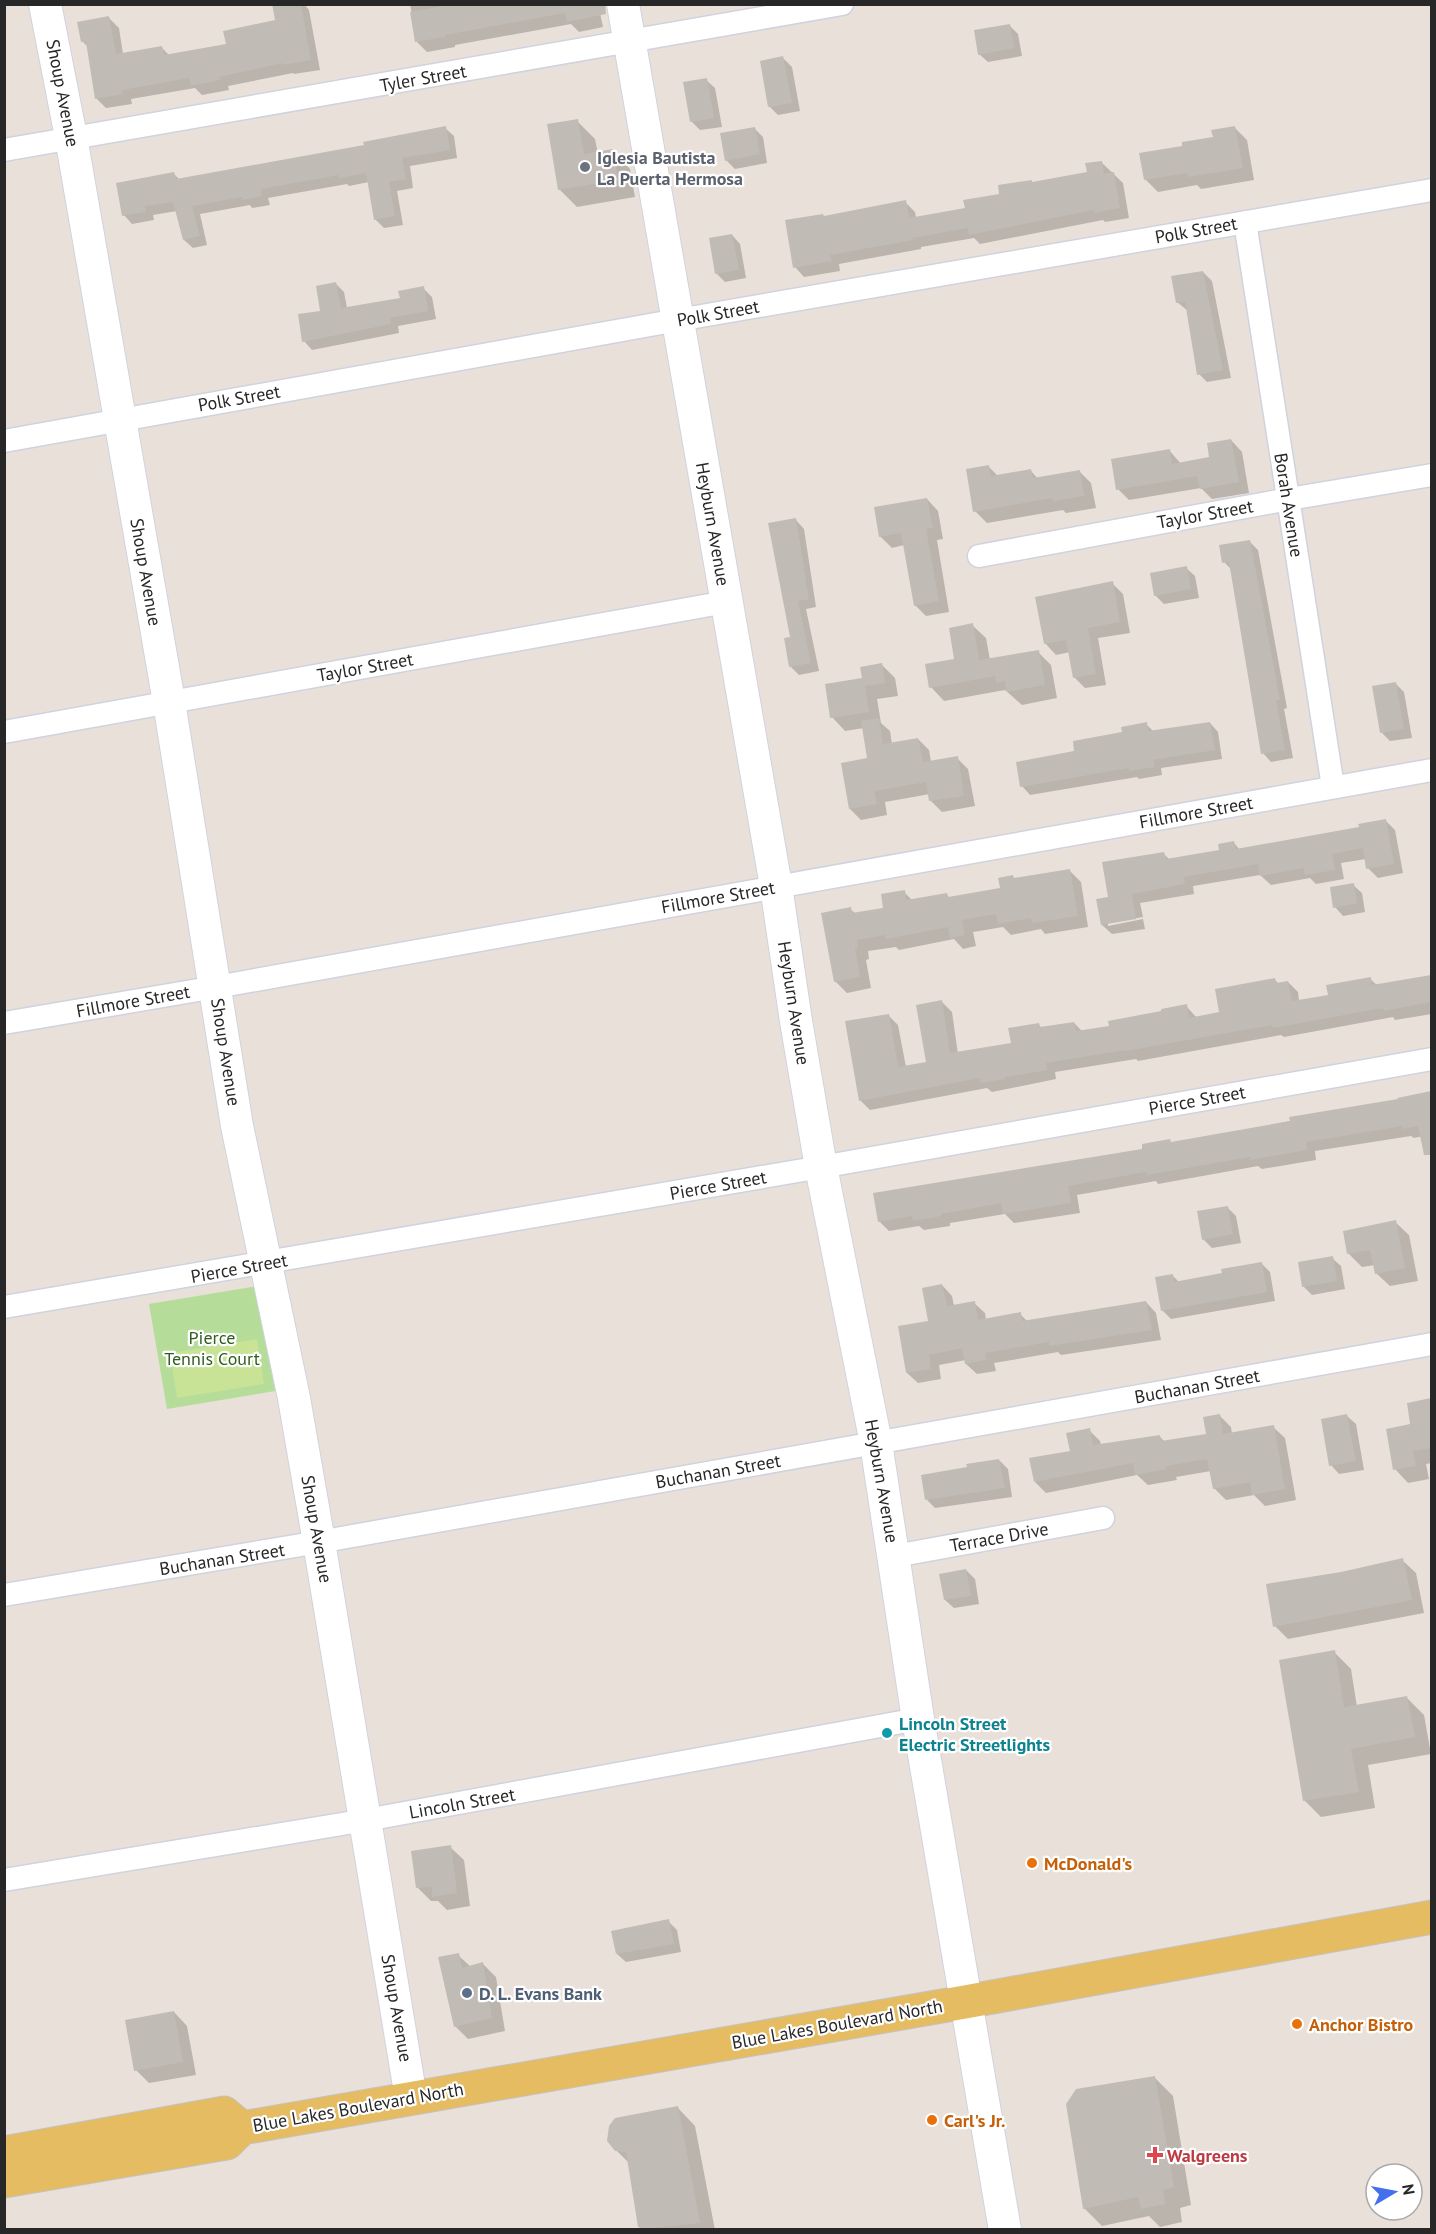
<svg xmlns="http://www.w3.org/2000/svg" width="1436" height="2234" font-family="'PT Sans',sans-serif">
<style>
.green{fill:#b5dc99}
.pitch{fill:#c8e395}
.shadow{fill:#0003}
.building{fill:#c1bbb6}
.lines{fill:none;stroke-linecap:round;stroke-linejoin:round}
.street-casing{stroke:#cfd3df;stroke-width:25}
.secondary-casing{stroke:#cfd3df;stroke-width:34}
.primary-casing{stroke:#c3c3c3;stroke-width:35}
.street{stroke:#fff;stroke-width:22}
.secondary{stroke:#fff;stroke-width:32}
.primary{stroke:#e5bc62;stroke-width:33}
.worship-dot{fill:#6b7280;stroke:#fff;stroke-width:2}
.culture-dot{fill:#0f9aa8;stroke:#fff;stroke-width:2}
.food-dot{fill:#e8710a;stroke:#fff;stroke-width:2}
.service-dot{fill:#5c6f8a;stroke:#fff;stroke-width:2}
.health-dot{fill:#e0444e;stroke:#fff;stroke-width:2}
.labels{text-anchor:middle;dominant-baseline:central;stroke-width:4.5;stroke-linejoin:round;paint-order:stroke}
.street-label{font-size:18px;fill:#272727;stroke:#fff}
.worship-label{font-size:18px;font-weight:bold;fill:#5b616d;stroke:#fff;text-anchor:start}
.park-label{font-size:18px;fill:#305d1e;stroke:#fff}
.culture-label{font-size:18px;font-weight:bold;fill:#0d838f;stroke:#fff;text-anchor:start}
.food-label{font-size:18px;font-weight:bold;fill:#c56008;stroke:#fff;text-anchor:start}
.service-label{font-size:18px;font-weight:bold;fill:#4e5e75;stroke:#fff;text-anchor:start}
.health-label{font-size:18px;font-weight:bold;fill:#be3a42;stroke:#fff;text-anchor:start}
</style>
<rect width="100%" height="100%" fill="#e9e1d9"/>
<path class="green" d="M257,1286l18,105 -108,18 -18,-105z"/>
<path class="pitch" d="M257,1339l7,45 -87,14 -7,-45z"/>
<path class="shadow" d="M274,4h30l5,6 11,60 -26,4 -1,-1 -65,13 1,4 -27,5 -7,-7 -64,11 1,5 -26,4 -10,-10 -8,-51 -5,-5 26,-24 10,10 4,26 38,-7 9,9 58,-10 49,-25z
M410,4h188l5,23 -24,5 -8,-8 -116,21v2l-28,5 -10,-10z
M1010,26l8,8 4,22 -34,6 -9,-8z
M783,58l9,9 8,44 -22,4 -9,-9z
M706,80l9,8 7,39 -22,3 -8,-8z
M577,121l18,18 3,15 15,-3 17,18 5,28 -58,10 -18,-18z
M445,128l9,8 3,22 -47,8 3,22 -16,3 6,34 -19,3 -9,-9 -6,-37 -20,4 -2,-2 -79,14 2,7 -18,3 -2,-3 -50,9 7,31 -14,3 -9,-8 -7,-29 -24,4 1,5 -22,4 -8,-9 50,-41 6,6 186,-33z
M754,128l9,9 4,26 -32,6 -9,-9z
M1235,128l12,12 7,40 -53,9 -4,-4 -39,7 -13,-13 39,-32 30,-9z
M1101,162l22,21 6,35 -24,4 -2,-2 -123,24 -6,-6 -53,9v2l-82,15 1,7 -36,6 -9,-10 30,-50 80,-15 10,10 1,6 50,-9 65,-28 2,2 56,-10z
M732,235l8,9 6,34 -21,4 -9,-9z
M1203,272l9,9 19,97 -24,4 -8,-8 -11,-63 -11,-9z
M336,284l8,8 3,16 54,-9 22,-11 9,9 4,22 -38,7 1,7 -87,17 -8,-9z
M1231,440l11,12 7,41 -37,6 -11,-11 -72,12 -11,-11 51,-39 12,14 30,-6z
M989,467l9,9 33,-5 7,8 41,-8 12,12 5,25 -30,5 -3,-3 -76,13 -12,-12z
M927,499l11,12 5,28 -6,1 12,72 -23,4 -11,-11 -11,-60 -12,3 -12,-12z
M796,520l8,9 12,78 -10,2 13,62 -20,4 -9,-9z
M1249,541l9,9 29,158 -3,1 9,49 -22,4 -8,-9 -31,-183 -8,-8z
M1186,568l9,8 4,22 -35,6 -9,-9z
M1112,583l11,11 7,39 -32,5 8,47 -21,3 -11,-11 -4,-25 -14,3 -11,-12z
M972,625l14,13 4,22 48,-8 13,13 6,33 -35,7 -17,-15 -61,11 -13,-14 25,-27z
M882,665l13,13 3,18 -21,3 4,24 9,8 2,13 26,-5 11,11 2,12 26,-4 11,11 7,37 -33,6 -11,-11 -1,-7 -45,8 2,13 -26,5 -11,-11 19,-50 -5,-31 -19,3 -13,-14 32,-37z
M1395,683l9,9 8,46 -22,3 -8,-8z
M1210,723l8,9 4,27 -61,9 1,7 -23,4 -2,-2 -107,18 -8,-9 124,-62 8,8z
M1385,820l10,10 8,43 -25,5 -10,-10 -2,-9 -25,4 3,16 -28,5 -6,-6 -39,7 -11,-10 -67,11 1,8 -54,9 3,14 -35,6v3l35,-7 2,10 -33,5 -10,-9 8,-27 54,-44 6,6 51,-9 13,-8 6,7 121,-22z
M1069,870l12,12 7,45 -43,7 -4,-5 -30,6 -8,-8 -30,5 3,14 -13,3 -9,-10 -55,11 -3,-3 -28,4 1,8 -3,1 5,28 -24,5 -12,-12 15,-72 6,5 29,-5 19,-17 9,9 34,-6 3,3 52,-9 11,-12 2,2z
M1353,885l9,8 3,19 -22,4 -8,-9z
M1432,976v38l-37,6 -2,-3 -109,20 -3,-2 -143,26 -2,-2 -81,13 1,7 -64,13 -5,-4 -117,22 -10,-10 28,-85 10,10 8,42 22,-4 14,-61 10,10 6,42 54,-10 26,-20 5,5 31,-6 8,8 29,-4 75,-21 11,12 24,-4 54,-34 4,4 9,-2 10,10 1,9 31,-5 40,-17 8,7z
M1432,1093v50l-8,-7 -10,2 -3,-2 -96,15 1,9 -54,9 -4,-3 -100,18 -2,-3 -79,14 3,18 -66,10 -9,-9 -55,9v3l-26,4 -5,-4 -30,5 -10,-10 265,-71z
M1227,1207l9,9 5,27 -29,5 -9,-9z
M1395,1222l14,13 9,46 -28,5 -14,-13 -1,-8 -13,2 -13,-13 -5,-22z
M1332,1258l9,8 4,23 -33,6 -9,-9z
M1261,1263l9,9 5,29 -104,18 -9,-9 10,-35 7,7 45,-8z
M942,1285l10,11 2,10 20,-3 11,10 1,7 34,-6 8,8 118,-20 10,11 5,27 -100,15 -3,-3 -64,11 2,8 -19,3 -11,-10v-4l-27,5 2,14 -23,4 -11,-10 23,-51z
M1432,1400v63l-6,1 3,15 -21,4 -13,-14 17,-44 -4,-21z
M1219,1415l12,12 1,7 41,-7 12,11 11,62 -31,6 -11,-11 -28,5 -12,-12 -3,-17 -35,6 1,3 -29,5 -11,-10 -91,18 -11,-11 36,-30 18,-22 11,11 1,4 59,-8 5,5 43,-7z
M1347,1416l9,8 8,46 -25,4 -8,-9z
M999,1460l9,9 4,28 -77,11 -8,-8z
M1402,1560l14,13 8,40 -136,26 -13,-13 66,-53z
M966,1570l9,9 4,25 -25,4 -9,-8z
M1334,1652l17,17 6,38 50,-9 17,17 7,39 -63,11 7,43 -54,9 -17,-17z
M450,1847l14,13 6,46 -23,4 -9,-9h-7l-13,-13z
M668,1921l9,9 4,22 -55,10 -9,-8z
M458,1955l13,12 12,-3 13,13 9,54 -37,8 -13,-13z
M174,2012l13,14 9,49 -47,8 -13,-13z
M1155,2078l18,18 18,109 -11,3 2,14 -22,5 -11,-11 -47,10 -18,-18z
M678,2108l17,18 20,104h-73l-3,-3 -9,-63 -14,-14z"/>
<path class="building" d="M272,4h29l10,56 -28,5v-2l-64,14 1,3 -29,6 -2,-8 -67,12 1,4 -28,5 -9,-57h-5l-4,-20 32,-6 7,38 46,-8 2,9 62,-11 -3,-13 52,-11z
M455,4h150l1,10 -39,8 -2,-9 -120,22v2l-30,5 -5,-30z
M1010,24l4,24 -36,7 -4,-25z
M783,56l9,47 -24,4 -8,-46z
M707,78l7,40 -24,4 -7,-40z
M578,119l6,35 29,-5 5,31 -60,10 -11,-66z
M446,126l4,24 -48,8 4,21 -17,3 6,34 -21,4 -8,-47 -27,5v-3l-78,14 1,7 -20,4v-3l-50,9 8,30 -17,4 -10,-38 -28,4 1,6 -24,4 -6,-33 58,-11 2,7 188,-34 -1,-3z
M1235,126l8,42 -55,9 -1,-4 -43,7 -5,-27 43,-7v-4l31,-5 -2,-7z
M755,127l5,27 -35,7 -5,-28z
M1102,161l2,13 10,-2 6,36 -26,5v-3l-125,25 -1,-7 -56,10 1,2 -83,15 2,6 -39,7 -8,-48 38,-6 1,2 82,-16 3,18 56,-10 -2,-8 36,-6 -1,-9 34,-5v2l55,-10 -2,-9z
M732,234l7,36 -24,4 -6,-36z
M1203,271l20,99 -26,5 -12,-73 -9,1 -5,-27z
M336,282l5,26 59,-10 -2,-7 26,-5 4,25 -38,7 1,6 -89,18 -4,-28 22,-3 -4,-25z
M1231,439l8,43 -39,7 -3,-13 -81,14 -5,-31 59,-10 2,15 37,-7 -2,-14z
M989,465l2,11 40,-7 2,9 47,-8 4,26 -31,5 -1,-3 -79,14 -7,-43z
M927,498l6,30 -7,1 13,72 -25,5 -13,-73 -22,4 -5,-30z
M796,518l13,81 -11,2 13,62 -22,4 -5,-29 6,-1 -22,-114z
M1250,540l30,160h-4l9,50 -24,4 -32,-192 -7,1 -3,-18z
M1187,566l4,23 -37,7 -4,-23z
M1113,581l7,41 -32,6 8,46 -23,4 -7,-38 -22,4 -9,-47z
M973,623l6,37 60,-10 6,35 -38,7 -2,-11 -9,2 -1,-7 -66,12 -4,-24 29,-5 -5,-31z
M882,663l3,20 -20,3 4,26 -39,6 -5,-34 37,-6 -2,-11z
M1396,682l8,47 -24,4 -8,-47z
M879,718l4,26 35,-6 5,24 35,-6 6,40 -35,5 -3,-19 -52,9 3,13 -28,5 -8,-46 26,-5 -6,-37z
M1147,722l1,9 62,-9 5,28 -62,10 2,7 -26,4v-3l-109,19 -4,-25 58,-11 -1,-10 49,-9 -1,-5z
M1386,819l8,45 -28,5 -3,-21 -31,6 3,16 -30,5 -1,-7 -44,8 -2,-12 -74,13 1,7 -53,10 4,25 -35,6 -5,-26 12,-2 -6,-35 62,-10 2,7 53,-9 -1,-6 16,-3 2,8 123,-22 -1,-3z
M1070,869l8,47 -46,7 -1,-5 -33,6 -2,-10 -34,6 3,15 -15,3 -2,-11 -62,12 -1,-4 -28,5 1,8h-3l5,29 -26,5 -13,-69 30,-6 1,6 31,-5 -2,-14 24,-4 1,10 41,-7 1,4 52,-9 -2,-10 15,-3 1,3z
M1354,883l3,20 -24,5 -3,-21z
M1431,975v27l-47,9 -1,-3 -110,20 -1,-3 -146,26v-1l-80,13 1,7 -42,7v2l-24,4 -1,-5 -121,23 -14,-80 44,-7 9,53 28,-5 -10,-57 26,-5 8,53 61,-10 -3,-15 31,-5 1,4 34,-5 2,9 33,-5 -1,-5 53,-10v-2l26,-5 2,14 30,-6 -4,-23 60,-11 1,5 12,-2 4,20 36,-6 -2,-10 45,-8 1,8z
M1431,1091v64h-7l-6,-29 -15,3 -1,-3 -96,16 1,8 -57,10v-3l-103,18 -1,-3 -78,14 3,17 -68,11 -2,-11 -60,11v2l-28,5 -1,-5 -34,6 -5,-29 269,-44v-5l28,-5 1,3 119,-21 -1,-4 109,-18 -1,-1z
M1228,1206l5,28 -31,6 -5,-29z
M1396,1220l9,48 -30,6 -5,-24 -23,4 -4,-23z
M1333,1256l4,25 -35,6 -4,-25z
M1262,1262l5,30 -106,19 -6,-34 18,-3 1,8 48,-9 -1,-4z
M942,1284l5,22 28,-5 3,19 43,-8 1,9 124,-20 6,29 -103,16v-4l-64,11 1,7 -21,4 -3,-16 -33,7 2,14 -25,4 -8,-47 30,-5 -6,-33z
M1431,1398v50l-18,3 3,15 -23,4 -7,-41 24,-5 -3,-21z
M1220,1414l3,20 51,-9 11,64 -33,6 -2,-13 -37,7 -6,-30 -41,7v3l-31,6 -2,-12 -99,19 -5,-24 41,-7 -4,-18 24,-5 3,17 67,-10 1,6 45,-7 -3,-17z
M1347,1414l9,47 -27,5 -8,-47z
M999,1459l6,29 -80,12 -4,-25 46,-8 -1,-3z
M1403,1558l9,42 -139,27 -7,-43 75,-12z
M966,1569l5,27 -27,4 -5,-26z
M1335,1650l9,57 63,-11 8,41 -64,12 8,43 -56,9 -24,-141z
M451,1845l6,48 -25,4v-10l-16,1 -5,-37z
M669,1919l5,25 -58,10 -5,-23z
M459,1953l3,15 21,-6 9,56 -38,9 -16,-70z
M174,2011l9,51 -49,9 -9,-51z
M1155,2076l19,111 -11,3 2,14 -24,5 -3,-12 -55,12 -17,-105 10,-15z
M678,2106l22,117 -56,6 -6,-2 -12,-75 -11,-1 -8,-10 2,-15 6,-8z"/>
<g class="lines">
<defs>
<path id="street" d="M4,150l838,-146
M1245,222l88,565
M4,441l674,-121 754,-130
M979,556l310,-57 143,-24
M4,732l722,-130
M4,1023l212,-36 1216,-217
M4,1307l817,-140 611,-108
M895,1556l208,-38
M4,1595l315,-53 1113,-198
M4,1880l362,-60 552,-101"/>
<path id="secondary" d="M45,4l26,133 98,565 68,424 57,272 25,144 92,556
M623,4l153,882 20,135 25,146 55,276 42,276 87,511"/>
<path id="primary" d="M4,2153l220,-40 18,15
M4,2181l223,-38 15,-15 723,-126 467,-85"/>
</defs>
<use href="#street" class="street-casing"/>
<use href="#secondary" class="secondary-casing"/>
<use href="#primary" class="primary-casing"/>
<use href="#street" class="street"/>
<use href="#secondary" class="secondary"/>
<use href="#primary" class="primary"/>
</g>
<circle class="worship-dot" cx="585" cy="167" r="6"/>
<circle class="culture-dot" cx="887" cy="1733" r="6"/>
<g class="food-dot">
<circle cx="1032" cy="1863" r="6"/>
<circle cx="1297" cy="2024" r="6"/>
<circle cx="932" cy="2120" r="6"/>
</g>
<circle class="service-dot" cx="467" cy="1993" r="6"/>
<path class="health-dot" d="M1152 2146h6v6h6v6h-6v6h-6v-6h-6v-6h6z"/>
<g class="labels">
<g class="street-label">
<text transform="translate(423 78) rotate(-10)">Tyler Street</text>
<text transform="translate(63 93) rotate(79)">Shoup Avenue</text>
<text transform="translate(1196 230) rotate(-10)">Polk Street</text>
<text transform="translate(718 313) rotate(-10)">Polk Street</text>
<text transform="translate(239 398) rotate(-10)">Polk Street</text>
<text transform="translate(1289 505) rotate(81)">Borah Avenue</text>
<text transform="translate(1205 514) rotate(-10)">Taylor Street</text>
<text transform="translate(713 524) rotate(80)">Heyburn Avenue</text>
<text transform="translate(146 572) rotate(80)">Shoup Avenue</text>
<text transform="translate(365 667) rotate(-10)">Taylor Street</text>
<text transform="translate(1196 812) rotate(-10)">Fillmore Street</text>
<text transform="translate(718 897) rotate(-10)">Fillmore Street</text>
<text transform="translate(133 1001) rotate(-10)">Fillmore Street</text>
<text transform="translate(794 1003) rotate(81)">Heyburn Avenue</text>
<text transform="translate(226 1052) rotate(81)">Shoup Avenue</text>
<text transform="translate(1197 1100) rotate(-10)">Pierce Street</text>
<text transform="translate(718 1185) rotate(-10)">Pierce Street</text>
<text transform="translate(239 1268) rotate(-10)">Pierce Street</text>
<text transform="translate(1197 1386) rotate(-10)">Buchanan Street</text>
<text transform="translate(718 1471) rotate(-10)">Buchanan Street</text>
<text transform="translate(882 1481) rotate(80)">Heyburn Avenue</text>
<text transform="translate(317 1529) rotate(80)">Shoup Avenue</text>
<text transform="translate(999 1537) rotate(-10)">Terrace Drive</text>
<text transform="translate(222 1559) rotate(-9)">Buchanan Street</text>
<text transform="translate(462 1803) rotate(-10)">Lincoln Street</text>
<text transform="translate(397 2008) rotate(80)">Shoup Avenue</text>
<text transform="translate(837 2024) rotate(-10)">Blue Lakes Boulevard North</text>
<text transform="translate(358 2107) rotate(-10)">Blue Lakes Boulevard North</text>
</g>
<g class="worship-label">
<text x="597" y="157">Iglesia Bautista<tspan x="597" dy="21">La Puerta Hermosa</tspan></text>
</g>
<g class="park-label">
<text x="212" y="1337">Pierce<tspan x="212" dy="21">Tennis Court</tspan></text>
</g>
<g class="culture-label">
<text x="899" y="1723">Lincoln Street<tspan x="899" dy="21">Electric Streetlights</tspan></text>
</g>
<g class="food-label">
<text x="1044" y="1863">McDonald's</text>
<text x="1309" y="2024">Anchor Bistro</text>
<text x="944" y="2120">Carl's Jr.</text>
</g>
<g class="service-label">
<text x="479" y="1993">D. L. Evans Bank</text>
</g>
<g class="health-label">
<text x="1167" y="2155">Walgreens</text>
</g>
</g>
<rect width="1436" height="2234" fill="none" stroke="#272727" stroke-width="12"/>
<g transform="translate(1394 2192) rotate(80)"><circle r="28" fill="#ffffff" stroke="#a9a9a9" stroke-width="1.5"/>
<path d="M0-4.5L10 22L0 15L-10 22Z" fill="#4470eb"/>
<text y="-9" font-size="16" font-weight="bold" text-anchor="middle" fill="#272727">N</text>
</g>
</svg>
